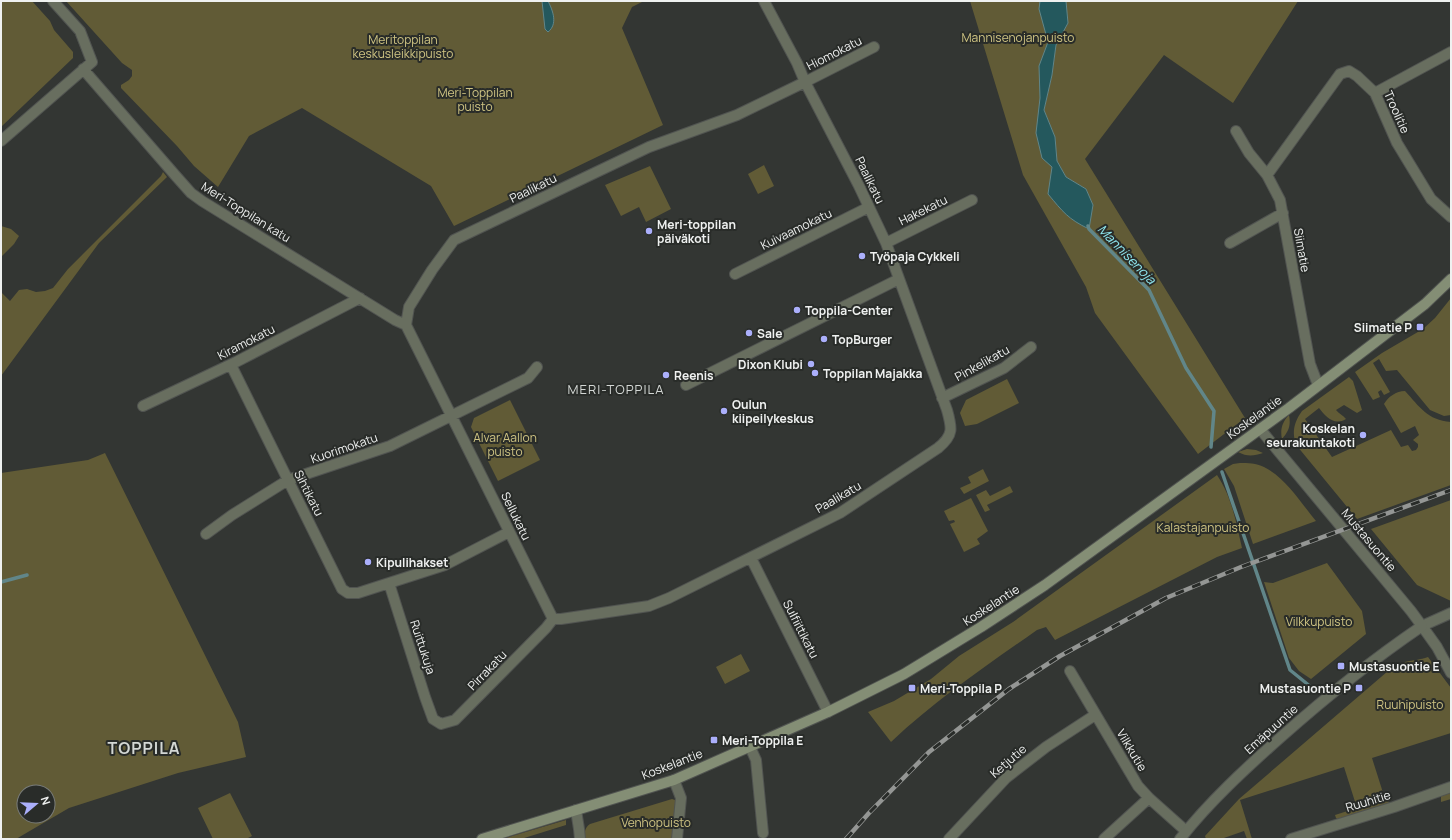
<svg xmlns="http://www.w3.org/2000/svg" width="1452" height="840" font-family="Manrope,sans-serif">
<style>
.green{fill:#615b36;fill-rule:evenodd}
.water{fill:#24585d;stroke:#618689}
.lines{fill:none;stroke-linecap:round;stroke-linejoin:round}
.stream{stroke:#618689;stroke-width:3.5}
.minor-casing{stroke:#515451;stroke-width:12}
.tertiary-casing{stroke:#515451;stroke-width:12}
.secondary-casing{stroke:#515451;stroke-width:12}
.minor{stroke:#686e5f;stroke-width:10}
.tertiary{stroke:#686e5f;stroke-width:10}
.secondary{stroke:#848e75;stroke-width:10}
.rail-casing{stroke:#949694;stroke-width:4.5}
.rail{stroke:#292c29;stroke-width:3;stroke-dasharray:9;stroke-linecap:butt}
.poi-dot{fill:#abaffb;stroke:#292c29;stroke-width:1.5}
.labels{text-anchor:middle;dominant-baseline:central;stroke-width:4;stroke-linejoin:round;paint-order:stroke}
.park-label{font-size:12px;fill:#cfc483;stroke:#292c29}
.street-label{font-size:12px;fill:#eff1f0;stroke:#292c29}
.poi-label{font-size:12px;font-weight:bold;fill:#eff1f0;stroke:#292c29;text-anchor:start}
.water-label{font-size:13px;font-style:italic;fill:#8ee6ee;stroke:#292c29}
.neighbourhood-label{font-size:13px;letter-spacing:1px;fill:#d3d7d4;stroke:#292c29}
.district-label{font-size:16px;font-weight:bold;letter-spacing:1px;fill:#d3d7d4;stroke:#292c29}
</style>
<rect width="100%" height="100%" fill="#333633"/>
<path class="green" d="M1,1h31l18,20 4,9 19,22v6l-72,69z
M66,1h476l7,30c7,-8 3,-21 -1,-30h96l-12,6 -10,21 41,97 -209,101 -23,-40 -129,-78 -53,28 -31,51 -24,-21 -17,-20 -56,-58v-3l8,-5 3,-4v-6l-10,-7z
M970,1h89l-13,70 -6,66 49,91 4,-23 -7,-16 -20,-12 -9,-16 -2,-24 -11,-27 8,-35 4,-30 12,-22 -2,-22h232l-65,102 -69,-48 -79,104 160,259 -47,36 -103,-141 -9,-26 -63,-112z
M764,165l10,21 -16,8 -10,-20z
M650,166l21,43 -25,13 -7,-15 -18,9 -16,-31z
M163,172l4,5 -68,66 -98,133v-84l9,9 9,-11 8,-1 9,3 9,-1 8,-3 15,-19 93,-93z
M1,226l10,3 8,7 -5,8 -13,13z
M1451,298v117l-7,1 -14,-6 -33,-40 -11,1 -7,-12 -6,4 17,29 -6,3 -3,-5 -3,2 2,5 -7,3 -18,-28 27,-19 41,-24 12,-11z
M1349,377l4,4 9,29 -5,3 -13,-8 -8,5c3,4 7,5 10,9 -12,7 -20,-2 -27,-11l-14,11 27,38 59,-27 10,17 7,-2 4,6 4,-1 2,-3v-3l-5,-4 6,-5 -4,-9 -14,7 -17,-29c4,-7 12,-13 21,-13 15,16 22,29 46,31v63l-94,34 -60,-73c-6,-12 -3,-24 5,-35z
M1007,379l12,24 -42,21 -12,2 -5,-13 6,-13z
M510,400l30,60 -42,21 -27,-54 3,-9z
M1289,415c2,10 0,16 -7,24 -2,-9 0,-17 7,-24z
M1247,449l9,1 7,3c-9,3 -16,4 -25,-1z
M105,453l133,269 8,35 -68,16 -109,35 -53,31h-15v-366l87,-13zM24,792h24v24h-24z
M1240,463c8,0 16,0 24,4 22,11 37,36 52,54l-63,23 -19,-58 -10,-17 9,-5z
M983,469l6,12 -25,13 -4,-6 11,-5 -3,-6z
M1217,475c15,22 19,47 25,73l-25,9 -162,83 -9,-13 -9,3c-51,36 -100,69 -146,112l-23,-30 26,-11 37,-22 28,-23 54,-34z
M1010,486l3,6 -26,13 3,5 -5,2 -9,-17 10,-5 4,6z
M971,498l17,33 -11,8 3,5 -16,8 -14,-28 5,-2 -1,-2 -5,1 -5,-10z
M1451,500v101l-34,-16 -46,-56z
M1327,563l35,48 4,23 -55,45 -12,-8 -10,-13 -25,-76 9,1z
M741,654l9,17 -25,13 -9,-17z
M1428,657l23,31v45l-79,25 13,41 3,-1 1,6 -50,16 -3,-2 -1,-3 22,-7 -13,-41 -104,33 12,39h-5l-3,-8 -23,8h-15l-1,-3 34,-37 149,-128c6,-3 11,-8 17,-9 8,-2 15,-2 23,-5z
M1451,792v7l-10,3v-6z
M230,793l22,43 -6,3h-33l-15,-31z
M672,799l3,1 1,2 -3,37h-89c1,-6 0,-11 6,-15z
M566,820v5l-45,14h-19z"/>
<path class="water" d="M542,1h6c5,10 10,23 0,31l-3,-3z
M1040,1h26l2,22 -12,22 -4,30 -8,35 11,27 2,24 9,16 20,12 7,16 -4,24c-21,-10 -26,-17 -41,-35l4,-27 -10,-9 -6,-25 4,-35 -1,-32 9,-24 -9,-33z"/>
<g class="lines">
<path class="stream" d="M1088,226l1,3 60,61 37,78 28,43 -3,36
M1222,472l68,198 21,17
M1,582l26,-7"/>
<defs>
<path id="minor" d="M764,1l33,62 8,19 69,-35
M83,69l92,106 16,18 11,8 193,119 11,5
M805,82l54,104 27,57 61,167c5,18 7,25 -9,38l-98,65 -171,85 -20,8 -88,13h-8l-147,-294 3,-18 23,-37 22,-30 195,-93 88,-32z
M1375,93l76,-41
M1236,131l13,22 18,22 13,25 30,164 8,21
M1,141l91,-79 -12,-31 -27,-30
M1267,175l73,-101 9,-3 8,5 18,17 22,50 34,56 20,18
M886,243l86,-43
M1230,243l53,-30
M735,274l134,-67
M231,365l111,224 6,4h10l87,-28 64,-33
M686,385l213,-106
M942,398l62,-30 27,-21
M143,406l93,-44 124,-64
M206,534l26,-19 56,-35 102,-34 138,-68 9,-11
M751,558l77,154
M389,583l36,114 8,22 8,5 14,-4 91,-92 7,-9
M1451,613l-29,13 15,21 14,26
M1070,671l68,115 11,12 37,33
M750,747l6,13 7,73
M674,780l7,18 -4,41
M576,810l3,19 1,10
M949,839l57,-61 40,-31 49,-32
M1104,839l45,-41
M1291,839l103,-32 57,-20"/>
<path id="tertiary" d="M1180,839c29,-37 66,-71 101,-102 45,-40 91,-77 141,-111l-11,-15 -151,-182"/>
<path id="secondary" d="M482,839l192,-59 154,-68 76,-38 77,-47 64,-42 244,-177 136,-104 26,-25"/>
</defs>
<use href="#minor" class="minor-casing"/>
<use href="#tertiary" class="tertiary-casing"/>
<use href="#secondary" class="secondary-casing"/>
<use href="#minor" class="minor"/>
<use href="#tertiary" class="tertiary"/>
<use href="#secondary" class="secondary"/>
<defs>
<path id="rail" d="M846,839l23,-26 60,-61 80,-63 51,-33 106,-58 75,-31 210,-77"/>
</defs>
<use href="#rail" class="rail-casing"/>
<use href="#rail" class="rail"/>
</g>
<g class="poi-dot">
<circle cx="649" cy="231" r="4"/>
<circle cx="862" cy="256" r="4"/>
<circle cx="797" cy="310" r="4"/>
<rect x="1416" y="323" width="8" height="8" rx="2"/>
<circle cx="749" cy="333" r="4"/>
<circle cx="824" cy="339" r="4"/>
<circle cx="811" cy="364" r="4"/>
<circle cx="815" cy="373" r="4"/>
<circle cx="666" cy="375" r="4"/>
<circle cx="724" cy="411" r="4"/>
<circle cx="1363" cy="435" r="4"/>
<circle cx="368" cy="562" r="4"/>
<rect x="1337" y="662" width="8" height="8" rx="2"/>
<rect x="908" y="684" width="8" height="8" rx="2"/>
<rect x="1355" y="684" width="8" height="8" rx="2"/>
<rect x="710" y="736" width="8" height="8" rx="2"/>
</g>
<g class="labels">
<g class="park-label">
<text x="1018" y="37">Mannisenojanpuisto</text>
<text x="403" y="39">Meritoppilan<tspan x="403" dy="14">keskusleikkipuisto</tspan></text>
<text x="475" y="92">Meri-Toppilan<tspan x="475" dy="14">puisto</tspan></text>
<text x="505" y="437">Alvar Aallon<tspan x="505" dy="14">puisto</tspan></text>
<text x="1203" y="527">Kalastajanpuisto</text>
<text x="1319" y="621">Vilkkupuisto</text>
<text x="1410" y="704">Ruuhipuisto</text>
<text x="656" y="822">Venhopuisto</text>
</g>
<g class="street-label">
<text transform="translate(834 53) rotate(-27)">Hiomokatu</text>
<text transform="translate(1397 112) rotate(66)">Troolitie</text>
<text transform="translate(870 180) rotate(64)">Paalikatu</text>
<text transform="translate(533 188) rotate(-26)">Paalikatu</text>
<text transform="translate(923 210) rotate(-26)">Hakekatu</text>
<text transform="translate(246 212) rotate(32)">Meri-Toppilan katu</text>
<text transform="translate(796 229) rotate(-26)">Kuivaamokatu</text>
<text transform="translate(1302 250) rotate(80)">Siimatie</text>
<text transform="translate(246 342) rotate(-27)">Kiramokatu</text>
<text transform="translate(982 363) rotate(-29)">Pinkelikatu</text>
<text transform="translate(1254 417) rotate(-36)">Koskelantie</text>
<text transform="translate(344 448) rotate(-19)">Kuorimokatu</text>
<text transform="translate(309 493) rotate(63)">Sihtikatu</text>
<text transform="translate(838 497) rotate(-30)">Paalikatu</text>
<text transform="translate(516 516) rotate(64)">Sellukatu</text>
<text transform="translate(1369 540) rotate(50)">Mustasuontie</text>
<text transform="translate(991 605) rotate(-33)">Koskelantie</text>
<text transform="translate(801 629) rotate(63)">Sulfiittikatu</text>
<text transform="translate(423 647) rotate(72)">Ruittukuja</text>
<text transform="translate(487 670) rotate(-46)">Pirrakatu</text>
<text transform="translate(1271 729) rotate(-42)">Emäpuuntie</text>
<text transform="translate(1132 750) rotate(59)">Vilkkutie</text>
<text transform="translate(1008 761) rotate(-41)">Ketjutie</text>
<text transform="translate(672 764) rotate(-21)">Koskelantie</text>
<text transform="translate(1368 801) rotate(-17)">Ruuhitie</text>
</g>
<g class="poi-label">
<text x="657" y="224">Meri-toppilan<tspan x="657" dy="14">päiväkoti</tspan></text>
<text x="870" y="256">Työpaja Cykkeli</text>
<text x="805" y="310">Toppila-Center</text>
<text x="1412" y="327" text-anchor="end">Siimatie P</text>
<text x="757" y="333">Sale</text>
<text x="832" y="339">TopBurger</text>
<text x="803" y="364" text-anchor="end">Dixon Klubi</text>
<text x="823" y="373">Toppilan Majakka</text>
<text x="674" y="375">Reenis</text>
<text x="732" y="404">Oulun<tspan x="732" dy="14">kiipeilykeskus</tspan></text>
<text x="1355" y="428" text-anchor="end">Koskelan<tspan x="1355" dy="14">seurakuntakoti</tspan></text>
<text x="376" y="562">Kipulihakset</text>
<text x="1349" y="666">Mustasuontie E</text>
<text x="920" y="688">Meri-Toppila P</text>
<text x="1351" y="688" text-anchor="end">Mustasuontie P</text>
<text x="722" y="740">Meri-Toppila E</text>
</g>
<g class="water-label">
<text transform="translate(1127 254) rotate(46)">Mannisenoja</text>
</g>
<g class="neighbourhood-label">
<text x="616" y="389">MERI-TOPPILA</text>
</g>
<g class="district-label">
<text x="144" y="748">TOPPILA</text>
</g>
</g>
<rect width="1452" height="840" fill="none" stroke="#eff1f0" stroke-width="4"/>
<g transform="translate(36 804) rotate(71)"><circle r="19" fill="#292c29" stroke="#787b79"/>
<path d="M0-3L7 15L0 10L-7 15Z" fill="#abaffb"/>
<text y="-6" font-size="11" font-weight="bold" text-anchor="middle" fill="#eff1f0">N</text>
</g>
</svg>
